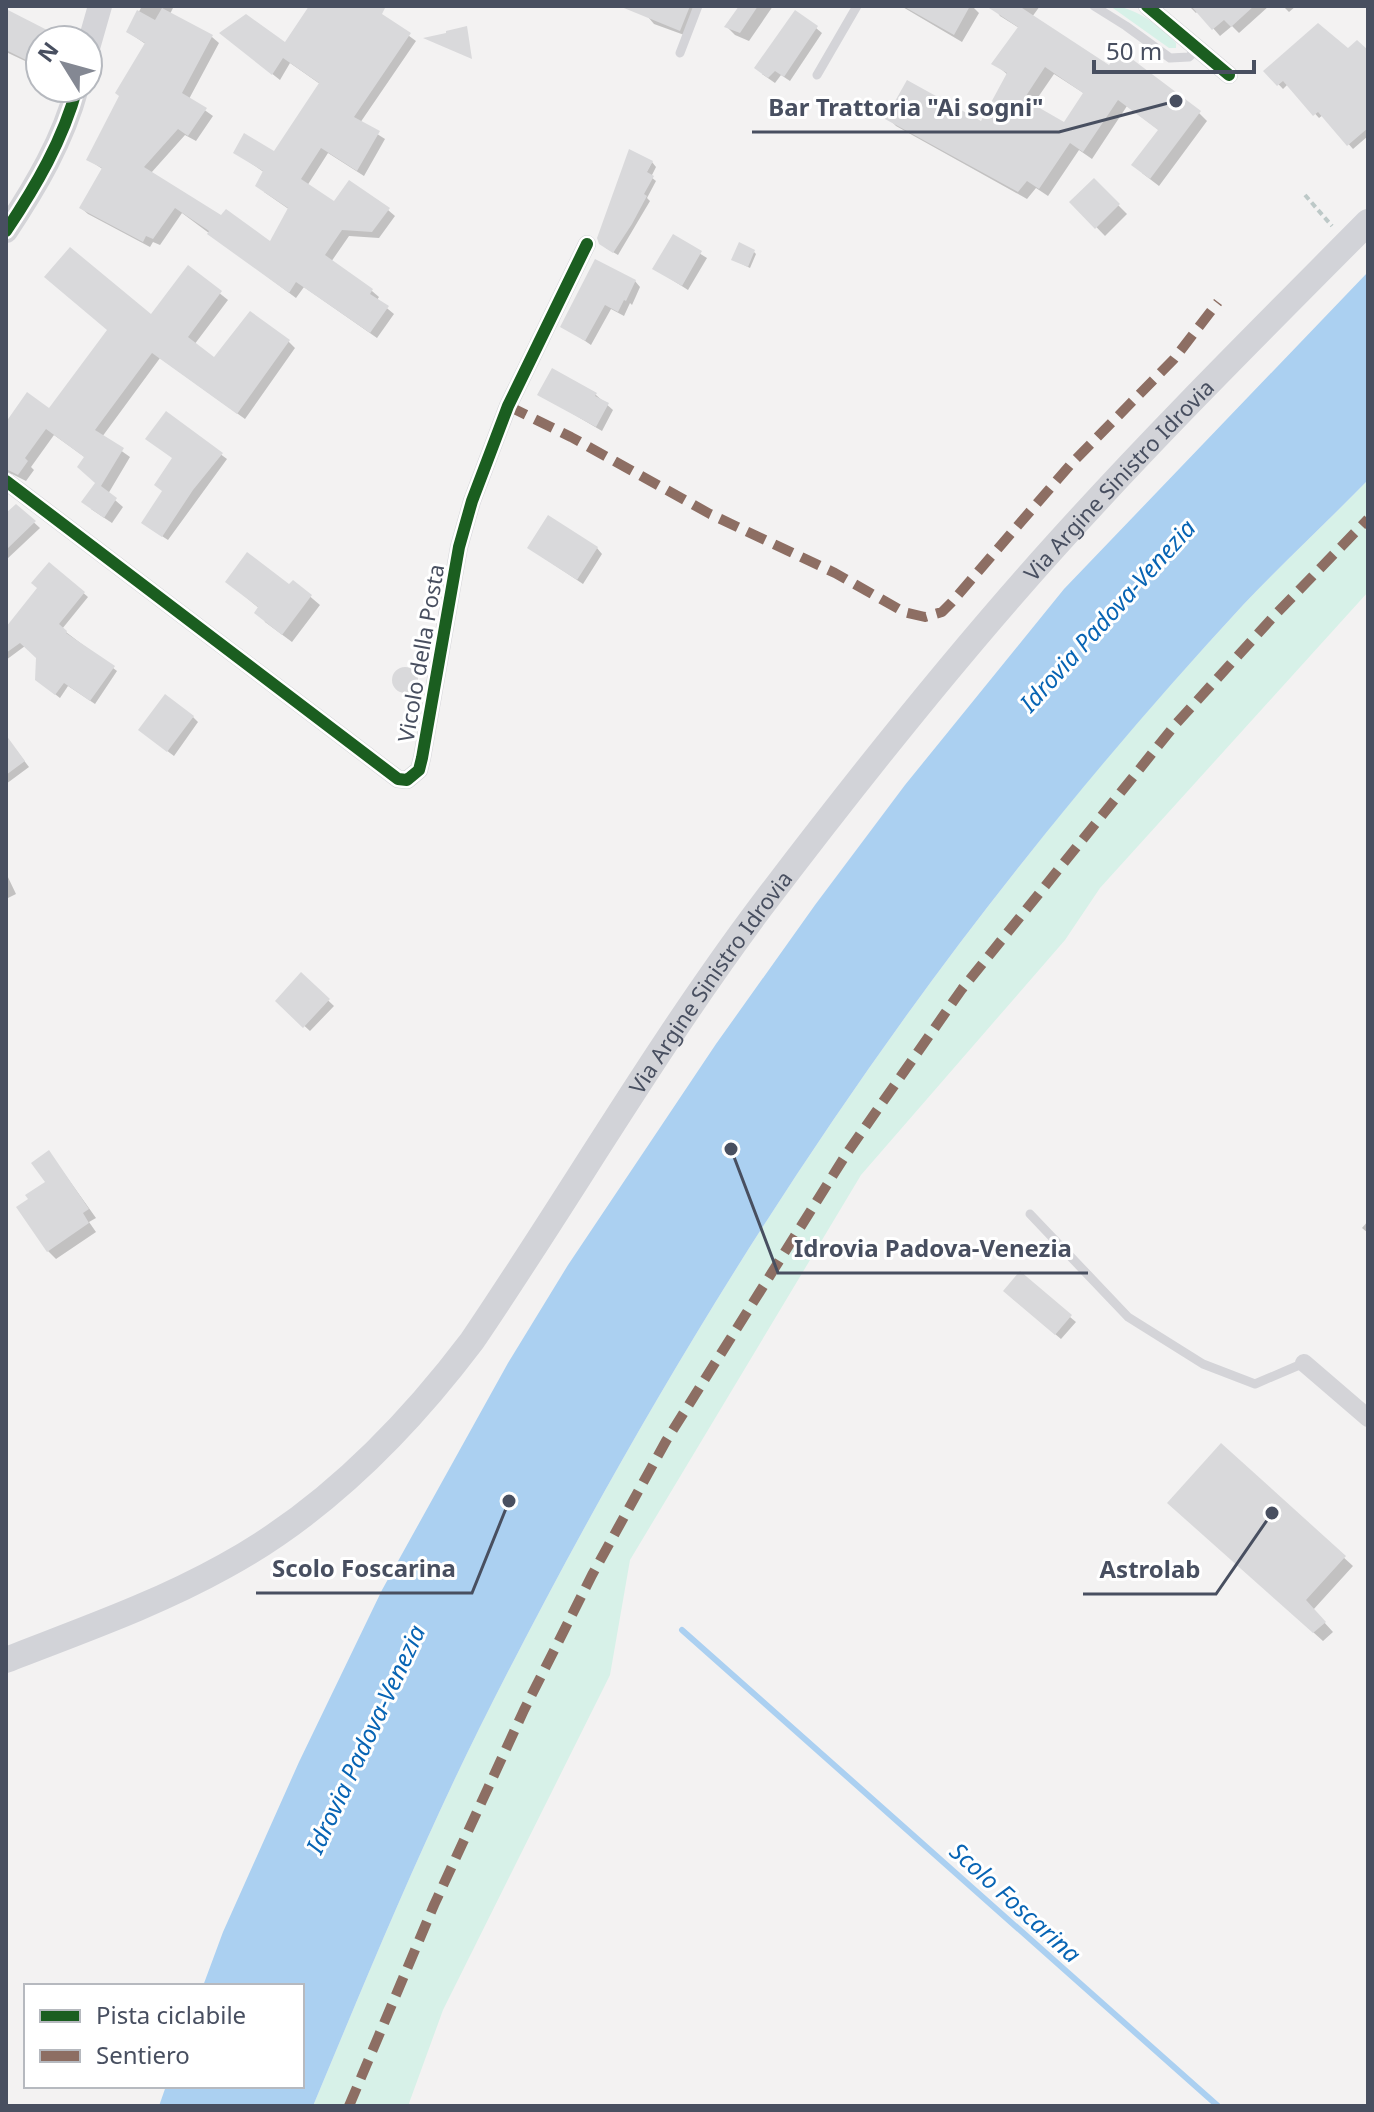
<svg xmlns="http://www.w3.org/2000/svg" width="1374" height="2112" font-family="'Noto Sans',sans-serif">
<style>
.green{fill:#d7f1e8}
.water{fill:#abd0f1}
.shadow{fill:#0003;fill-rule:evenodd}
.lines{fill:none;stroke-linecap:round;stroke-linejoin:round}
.stream{stroke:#abd0f1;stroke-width:6}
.building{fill:#d9d9db;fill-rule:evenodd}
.path{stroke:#bdc9c8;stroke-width:4;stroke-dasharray:6 4;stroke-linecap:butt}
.service{stroke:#d4d4d8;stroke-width:9}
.minor{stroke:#d4d4d8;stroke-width:18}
.tertiary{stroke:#d4d4d8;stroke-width:24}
.secondary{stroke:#d2d3d8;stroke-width:26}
.quiet{stroke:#8d6e63;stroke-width:10;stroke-dasharray:20 10;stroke-linecap:butt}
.cycleway-casing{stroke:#fff;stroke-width:17}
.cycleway{stroke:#1b5e20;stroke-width:12}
.labels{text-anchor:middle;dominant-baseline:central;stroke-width:6;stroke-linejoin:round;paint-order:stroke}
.street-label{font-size:22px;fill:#484f60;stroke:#fff}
.water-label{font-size:24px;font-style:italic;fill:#0764b4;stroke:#fff}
.leader{fill:none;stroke:#484f60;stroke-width:3}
.callout-dot{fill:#484f60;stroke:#fff;stroke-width:3}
.callout-label{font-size:24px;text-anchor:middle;font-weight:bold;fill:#484f60;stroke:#fff;stroke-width:6;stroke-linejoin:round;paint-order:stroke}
</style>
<rect width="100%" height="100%" fill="#f3f2f2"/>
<path class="green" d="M1110,6c24,0 49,19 66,37v5h-7z
M1368,480v112l-268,296 -35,52 -204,235 -231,385 -20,115 -167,335 -35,96h-95c53,-127 105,-254 166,-377 153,-306 333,-603 547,-871 68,-87 142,-172 217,-253 41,-43 84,-83 125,-125z"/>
<path class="water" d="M1368,272v208c-41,42 -84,82 -125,125 -75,81 -148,166 -217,253 -214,268 -394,565 -547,871 -61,123 -113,250 -166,377h-154l7,-20h136v-100h-99l20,-54 76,-170 83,-172 126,-227 60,-98 148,-221 99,-139 90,-120 159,-196z"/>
<path class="shadow" d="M142,6h32l-4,8 42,23 7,6 -30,56 24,17 -17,25 -11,-6 -34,38 71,45 48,26 20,-34 -26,-18 1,-19 -30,-21 40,2 45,-70 -30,-21 -10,17 -52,-41 58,6 26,-39h56l48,35 -56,82 25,16 -21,37 -36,-23 -21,33 28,18 53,6 7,6 -16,22 -30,-2 -18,26 41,29 7,6 -2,3 17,14 -17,24 -73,-51 -8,11 -114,-85 -22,32 -7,-3 -3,5 -62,-33 -7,-6 23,-38 -15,-10 58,-115 -19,-13z
M652,6h47l-12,30 -33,-12 -6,-7z
M741,6h32l-24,35 -14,-6 -8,-8z
M901,6h71l7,7 -17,29z
M993,6h47l-8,11 77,51 90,45 8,8 -48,65 -17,-13 18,-42 -33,-25 -35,53 -13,-9 -31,46 -12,-8 -9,11 -131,-73 -8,-8 94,6 26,-49 -14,-12 25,-35 -19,-12zM1054,74l31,20 -21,30 -32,-18z
M1189,6h80l-30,27 -7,-7 -12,10 -22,-25 -2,2z
M1283,6h13l-7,6z
M6,14l41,19 5,5 -12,2v28l-34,-16z
M816,28l6,5 -32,48 -9,-6 -6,8 -13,-9z
M1348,51l20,2v83l-15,13 -30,-34 -4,3 -31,-34 -5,5 -17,-18z
M652,162l4,5 -5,10 5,4 -9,17 3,3 -32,54 -12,-7z
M1094,181l33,33 -22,22 -33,-34z
M673,237l34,21 -19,32 -33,-21z
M754,252l2,2 -6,14 -14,-7z
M188,268l40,32 -34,45 21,15 73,-19 7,7 -50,71 -85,-61 -58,79 28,20 -22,37 15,13 -11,16 -21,-14 7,-26 -12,-25 -32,-23 -23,32 3,3 -8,11 -14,-7 -6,5v-59l3,1 40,-10 102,-94z
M635,281l5,6 -8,18 -2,-2 -6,13 -13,-7 -20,36 -28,-19z
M553,370l43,25 17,15 -11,21 -63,-37z
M166,414l61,45 -59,81 -20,-13 16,-35 10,-34z
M16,506l24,22 -34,32v-44z
M529,548h68l5,6 -19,30z
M50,564l38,33 -26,32 55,42 -22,33 -27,-18 -8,12 -18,-14 -4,-26 -13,-12 -19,14v-29l33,-43z
M228,582l62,5 3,-5 27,23 -28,37 -27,-20 -5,-13z
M396 682a11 11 0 1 1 22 0a11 11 0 1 1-22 0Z
M193,717l5,5 -24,34 -28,-21z
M6,737l23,30 -23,17z
M6,873l10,21 -10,5z
M301,975l33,31 -24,25 -33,-30z
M49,1152l47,66 -7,4 7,10 -40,27 -8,-8z
M1368,1221v12l-6,-5z
M1011,1297l59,20 6,5 -15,17z
M1221,1446l132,120 -40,44 20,22 -10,9 -145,-130z"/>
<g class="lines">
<path class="stream" d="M682,1630l536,476"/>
</g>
<path class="building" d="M309,6h77l-4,8 29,19 -57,84 26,14 -23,40 -36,-23 -20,31 33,22 15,-21 41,28 -18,24 -30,-2 -17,25 48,34 -3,5 19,12 -19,27 -74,-51 -7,11 -82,-59 2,-3 -34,-23 -22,31 -7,-3 -3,6 -64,-34 23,-40 -16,-8 33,-64 -4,-3 30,-50 -19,-11 11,-22 18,10 7,-12 51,27 -31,58 25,15 -19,28 -10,-7 -34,38 77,48 5,-6 44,32 18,-33 -33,-22 8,-15 -30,-18 11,-20 30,18 45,-68 -36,-25 -11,17 -53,-42 27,-19 39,28z
M619,6h71l-10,25z
M739,6h19l-18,27 -16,-6z
M903,6h67l-16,29z
M986,6h33l90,59 11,-15 81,61 -51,68 -19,-14 27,-35 -40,-30 -35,52 -13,-9 -31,46 -12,-8 -9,11 -133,-73 22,-39 74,41 26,-48 -16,-9 27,-37zM1045,67l38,26 -19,29 -40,-23z
M1191,6h63l-23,21 -7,-7 -12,10z
M6,9l43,22 -5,9h-4v27l-34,-17z
M795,10l23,16 -34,51 -9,-6 -7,7 -14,-10z
M1318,23l30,25 9,-8 11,10v78l-21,18 -29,-34 -5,4 -30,-35 -6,5 -14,-15z
M467,26l5,33 -49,-21 23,-5v-2z
M629,149l24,12 -6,11 7,4 -10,18 3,2 -15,28 -19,29 -14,-9 -2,-6z
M1094,178l26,26 -25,25 -26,-27z
M673,234l29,17 -20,35 -30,-17z
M739,242l16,8 -7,17 -17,-7z
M70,247l81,67 37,-49 34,26 -34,46 26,20 36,-46 40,29 -53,74 -85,-61 -57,77 29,18 -23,38 16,12 -13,20 -23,-16 14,-19 -18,-16 7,-10 -38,-28 -21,29 3,3 -10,14 -12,-6v-47l21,-30 22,16 58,-78 -63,-53z
M595,259l41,21 -10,21 -2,-1 -6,12 -13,-7 -20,36 -25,-14z
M552,368l45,25 -2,3 14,7 -13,24 -59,-32z
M166,411l57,42 -30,37 -31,47 -21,-14 21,-32 -8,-6 18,-27 -27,-19z
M16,504l20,17 -30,29v-37z
M548,515l50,32 -21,33 -50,-32z
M247,552l42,32 4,-4 19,15 -30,40 -28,-22 4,-6 -33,-25z
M49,562l36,30 -26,32 8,7 -1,2 49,33 -25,35 -26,-18 -9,12 -20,-15 1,-22 -16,-15 -14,10v-26l31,-39 -6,-5z
M392 680a13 13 0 1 1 26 0a13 13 0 1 1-26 0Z
M165,694l29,22 -27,36 -29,-22z
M6,735l19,26 -19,14z
M301,972l29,27 -27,29 -28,-27z
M49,1150l40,59 -6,4 6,10 -42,29 -31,-45 12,-8 -3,-4 20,-13 -14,-19z
M1020,1271l52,44 -17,20 -52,-44z
M1221,1443l125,113 -40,44 20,22 -13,11 -146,-130z"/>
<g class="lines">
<path class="path" d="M1305,195l27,31"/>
<path class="service" d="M1094,6l32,20 44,32 19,-1 9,-9
M680,53l18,-47
M817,75l40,-69
M1030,1214l98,103 75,47 52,20 49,-21"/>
<path class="minor" d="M1147,6l82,69
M6,481l392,298 9,1 12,-10 3,-12 37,-211 13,-46 36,-95 79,-162
M1304,1363l64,55"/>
<path class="tertiary" d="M88,48l12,-42
M6,231c30,-45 57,-91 71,-143"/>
<path class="secondary" id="s1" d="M6,1660c74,-29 149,-55 219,-94 99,-54 179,-135 247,-225 97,-143 184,-294 288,-433 94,-124 192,-248 297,-364 100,-111 206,-216 311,-322"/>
<path class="quiet" d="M508,406l63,31 139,77 125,59 69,39 21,5 17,-5 9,-9 120,-139 103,-105 44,-57
M349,2106l85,-201 90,-195 68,-135 74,-134 181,-288 115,-164 213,-264 99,-109 94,-97"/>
<defs>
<path id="cycleway" d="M1147,6l82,69
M6,231c30,-45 57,-91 71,-143
M6,481l392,298 9,1 12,-10 3,-12 37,-211 13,-46 36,-95 79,-162"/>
</defs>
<use href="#cycleway" class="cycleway-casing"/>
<use href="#cycleway" class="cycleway"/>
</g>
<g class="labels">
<g class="street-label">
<text stroke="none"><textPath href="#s1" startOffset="1654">Via Argine Sinistro Idrovia</textPath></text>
<text transform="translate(420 653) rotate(-80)">Vicolo della Posta</text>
<text stroke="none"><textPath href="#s1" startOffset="1006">Via Argine Sinistro Idrovia</textPath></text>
</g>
<g class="water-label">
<text transform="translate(1107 615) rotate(-48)">Idrovia Padova-Venezia</text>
<text transform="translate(365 1739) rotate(-65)">Idrovia Padova-Venezia</text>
<text transform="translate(1016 1902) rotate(42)">Scolo Foscarina</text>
</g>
</g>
<path class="leader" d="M1176 101L1059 132H752M731 1149L778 1273H1088M509 1501L472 1593H256M1272 1513L1216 1594H1083"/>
<g class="callout-dot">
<circle cx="1176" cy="101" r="8"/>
<circle cx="731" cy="1149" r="8"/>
<circle cx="509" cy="1501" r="8"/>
<circle cx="1272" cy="1513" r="8"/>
</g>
<g class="callout-label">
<text x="906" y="116">Bar Trattoria "Ai sogni"</text>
<text x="933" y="1257">Idrovia Padova-Venezia</text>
<text x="364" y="1577">Scolo Foscarina</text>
<text x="1150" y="1578">Astrolab</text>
</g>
<rect width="1374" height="2112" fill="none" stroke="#484f60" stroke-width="16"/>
<rect x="24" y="1984" width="280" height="104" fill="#ffffff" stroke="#b6b9bf" stroke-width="2"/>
<rect x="40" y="2010" width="40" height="12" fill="#1b5e20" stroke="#b6b9bf" stroke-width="2"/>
<text x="96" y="2024" font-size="24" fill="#484f60">Pista ciclabile</text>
<rect x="40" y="2050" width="40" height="12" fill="#8d6e63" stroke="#b6b9bf" stroke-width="2"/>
<text x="96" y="2064" font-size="24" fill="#484f60">Sentiero</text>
<g transform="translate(64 64) rotate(307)"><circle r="38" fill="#ffffff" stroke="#b6b9bf" stroke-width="2"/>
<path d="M0-6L14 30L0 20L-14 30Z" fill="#848893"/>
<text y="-12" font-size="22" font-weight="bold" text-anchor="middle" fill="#484f60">N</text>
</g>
<path d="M1094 60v12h160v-12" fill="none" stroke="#484f60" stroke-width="4"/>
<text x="1106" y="60" font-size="24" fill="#484f60" stroke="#ffffff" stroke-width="6" paint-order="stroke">50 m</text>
</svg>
